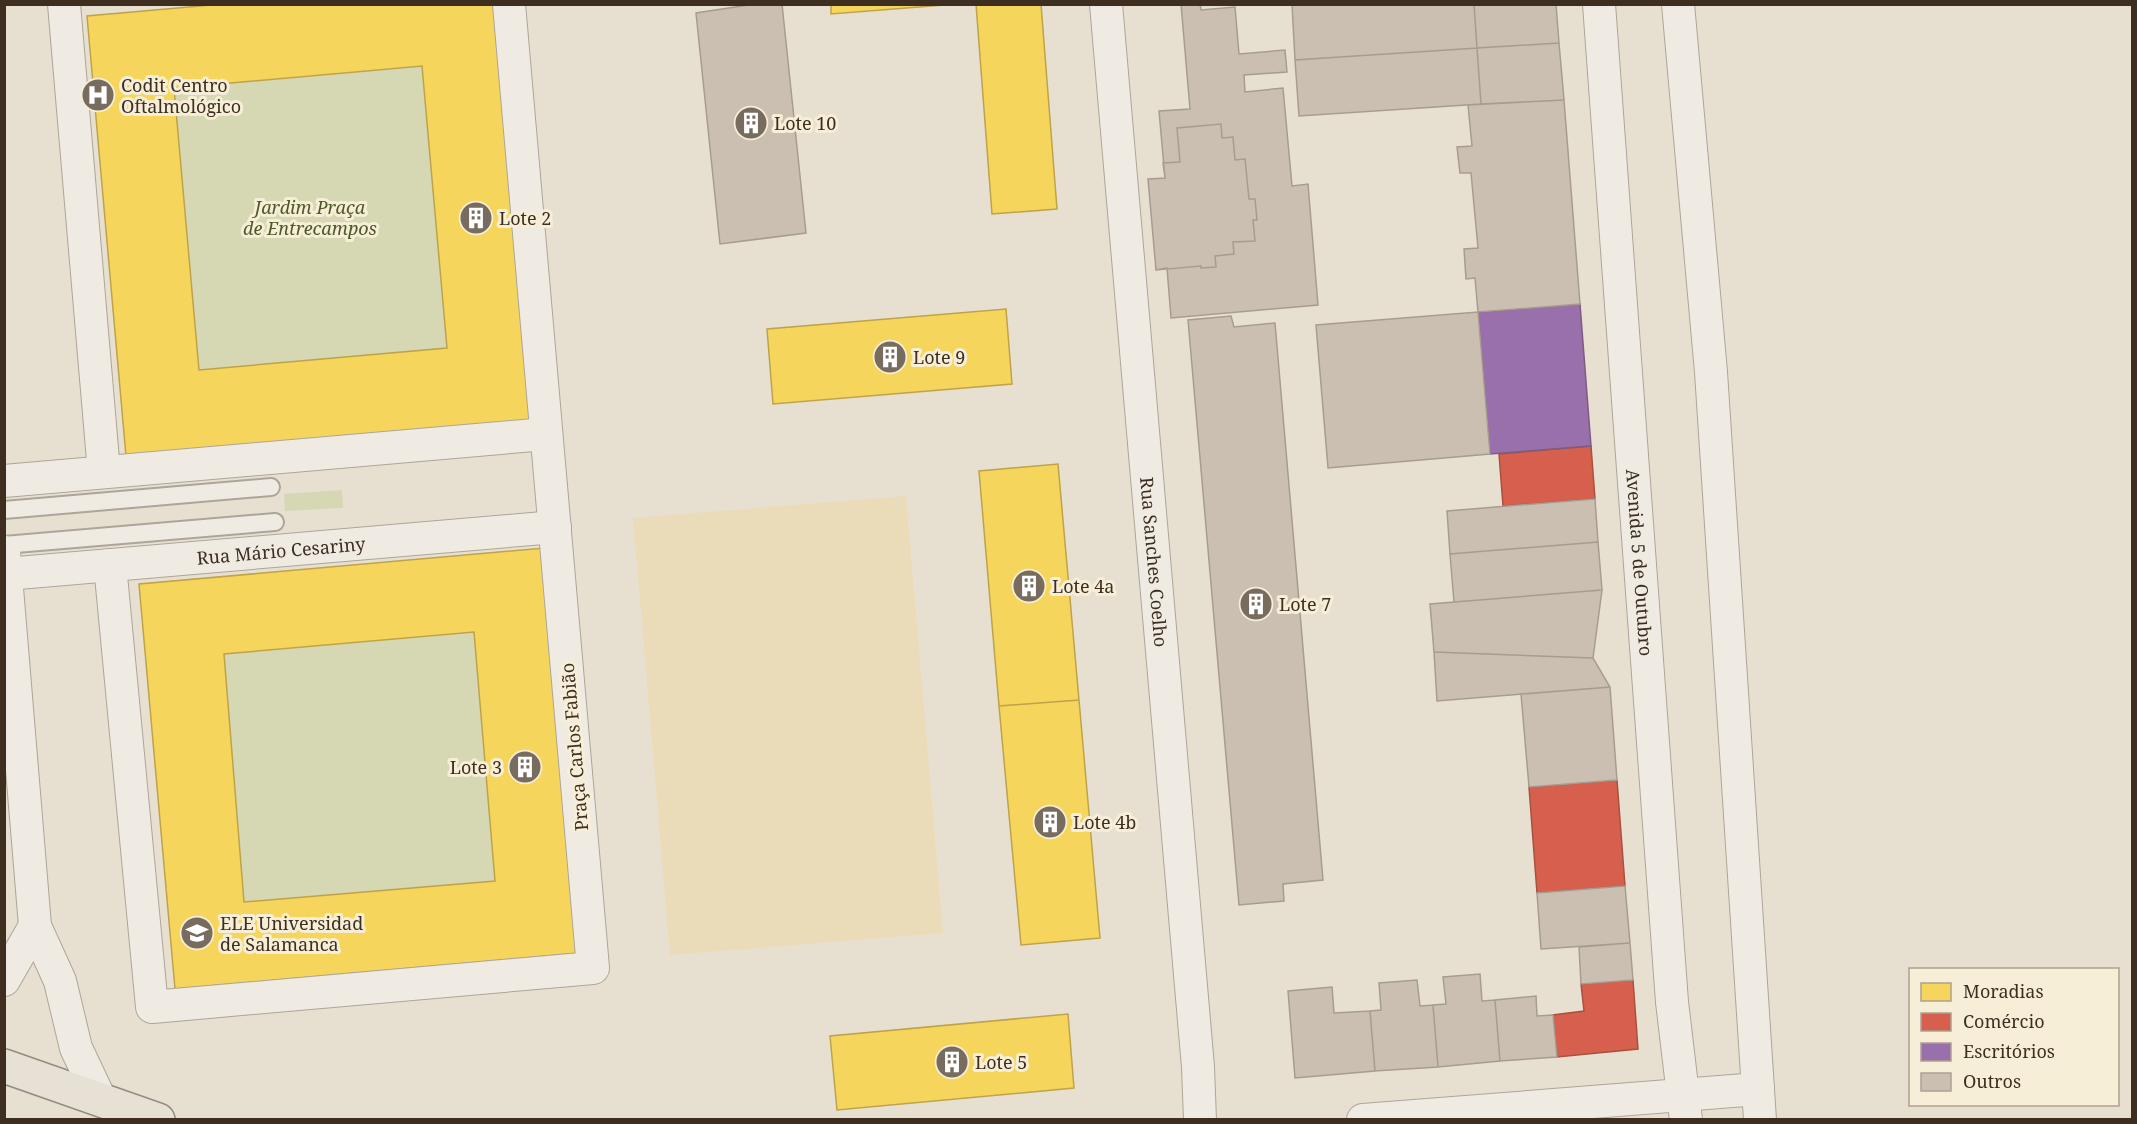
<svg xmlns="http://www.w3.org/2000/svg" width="2137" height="1124" font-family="'Noto Serif',serif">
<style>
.green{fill:#d6d7b3}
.sand{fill:#eadcb9}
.homes{fill:#f6d55c;stroke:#bea34a;stroke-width:1.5;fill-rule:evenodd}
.shops{fill:#d6604d;stroke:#a85140;stroke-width:1.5}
.offices{fill:#9970ab;stroke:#7d5c81;stroke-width:1.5}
.building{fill:#cbbfb2;stroke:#a89c90;stroke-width:1.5}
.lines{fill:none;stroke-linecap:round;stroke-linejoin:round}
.lane-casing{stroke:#ada599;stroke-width:20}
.street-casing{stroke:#ada599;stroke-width:34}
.primary-casing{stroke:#928b80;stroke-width:36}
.lane{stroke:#efebe3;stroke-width:16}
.street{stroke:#efebe3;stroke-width:32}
.primary{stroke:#e6e1d4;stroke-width:33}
.labels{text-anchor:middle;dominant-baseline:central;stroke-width:6;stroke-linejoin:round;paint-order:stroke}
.poi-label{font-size:18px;fill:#3d2e20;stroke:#f7eed8;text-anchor:start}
.park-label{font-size:18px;font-style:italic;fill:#4d5a26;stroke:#f7eed8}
.street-label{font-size:18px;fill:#3d2e20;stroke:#f7eed8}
</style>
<rect width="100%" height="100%" fill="#e7e0d1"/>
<path class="green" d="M422,66l25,282 -248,22 -25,-282z
M342,490l1,18 -58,3 -1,-17z
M474,632l21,249 -251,21 -20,-248z"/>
<path class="sand" d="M906,496l37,437 -273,22 -37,-437z"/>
<path class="homes" d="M223,4h276l36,416 -409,36 -39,-440zM422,66l25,282 -248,22 -25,-282z
M831,4h126l-126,10z
M976,4h65l16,205 -65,5z
M1006,309l6,75 -239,20 -6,-75z
M1058,464l21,236 -80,6 -20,-235z
M545,548l35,405 -405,36 -36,-405zM474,632l21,249 -251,21 -20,-248z
M1079,700l21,238 -79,7 -22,-239z
M1068,1014l6,74 -237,22 -7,-74z"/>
<path class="shops" d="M1591,446l4,53 -92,7 -4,-52z
M1617,780l8,106 -88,7 -8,-106z
M1633,980l5,69 -81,8 -4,-42 31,-4 -3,-27z"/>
<path class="offices" d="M1580,304l11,142 -101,8 -12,-142z"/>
<path class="building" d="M755,4h27l24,229 -86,11 -24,-231z
M1181,4h19l1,6 34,-3 4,47 46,-4 2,22 -43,3 1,17 38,-4 9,98 16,-2 10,121 -147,13 -4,-50 -11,2 -8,-91 17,-1 -6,-67 31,-2z
M1292,4h182l3,44 -182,12z
M1474,4h82l3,39 -82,5z
M1559,43l5,57 -83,4 -4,-56z
M1477,48l4,56 -182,12 -4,-56z
M1564,100l16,204 -102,8 -3,-34 -9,1 -2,-30 14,-1 -7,-75h-11l-3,-26 15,-1 -4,-41z
M1221,124l1,14 11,-1 2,23 10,-1 4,40h6l2,21h-4l2,21 -22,1 1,12 -19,2 1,11 -15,1v-2l-45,4 -8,-91 17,-1 -2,-15 17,-1 -3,-34z
M1478,312l12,142 -162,14 -12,-143z
M1231,316l3,11 41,-4 48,557 -40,4 1,17 -45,4 -51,-585z
M1595,499l3,43 -148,12 -3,-43z
M1598,542l4,48 -148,12 -4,-48z
M1602,590l-9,68 -159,-6 -4,-48z
M1434,652l159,6 17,29 -173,14z
M1610,687l7,93 -88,7 -8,-93z
M1625,886l5,57 -89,6 -4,-56z
M1630,943l3,37 -52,4 -2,-37z
M1480,974l2,27 13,-1 5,61 -62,6 -5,-62 13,-1 -3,-27z
M1417,980l3,26 13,-1 5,62 -63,4 -5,-60 11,-1 -2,-27z
M1332,987l2,26 36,-2 5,60 -80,7 -7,-87z
M1536,996l1,20 16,-1 4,42 -57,4 -5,-61z"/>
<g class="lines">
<defs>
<path id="lane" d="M4,510l267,-23
M4,545l271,-23"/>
<g id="street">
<path d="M64,4l40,468"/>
<path id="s1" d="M1106,4l92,1063 2,53"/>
<path id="s2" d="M1599,4l73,998 14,118"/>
<path d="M1678,4l33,368 49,748"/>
<path d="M4,481l542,-47"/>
<path d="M4,552l31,374 25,55 16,67 24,51"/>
<path d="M110,565l42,442 441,-39 -84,-964"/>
<path id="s3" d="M6,574l549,-47"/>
<path d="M4,980l31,-54"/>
<path d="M1363,1120l395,-31"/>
</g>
<path id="primary" d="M4,1066l154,54"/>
</defs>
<use href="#lane" class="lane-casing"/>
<use href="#street" class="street-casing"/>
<use href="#primary" class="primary-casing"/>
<use href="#lane" class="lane"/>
<use href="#street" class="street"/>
<use href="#primary" class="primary"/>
</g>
<defs>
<symbol id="hospital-disc" viewBox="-11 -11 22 22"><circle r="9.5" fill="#786c5e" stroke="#f7eed8"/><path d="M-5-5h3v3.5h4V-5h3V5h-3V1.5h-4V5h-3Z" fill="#fff"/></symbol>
<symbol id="building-disc" viewBox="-11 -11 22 22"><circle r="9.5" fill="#786c5e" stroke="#f7eed8"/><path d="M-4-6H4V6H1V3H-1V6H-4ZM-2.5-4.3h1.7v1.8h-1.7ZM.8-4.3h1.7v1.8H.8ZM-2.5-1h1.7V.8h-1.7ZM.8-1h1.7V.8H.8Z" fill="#fff"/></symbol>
<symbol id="school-disc" viewBox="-11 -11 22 22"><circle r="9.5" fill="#786c5e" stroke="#f7eed8"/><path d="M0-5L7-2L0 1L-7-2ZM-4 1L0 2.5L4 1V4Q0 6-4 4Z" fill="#fff"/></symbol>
</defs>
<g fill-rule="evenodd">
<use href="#hospital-disc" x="79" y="76" width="38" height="38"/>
<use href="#building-disc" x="732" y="104" width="38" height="38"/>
<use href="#building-disc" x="457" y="199" width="38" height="38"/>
<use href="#building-disc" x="871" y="338" width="38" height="38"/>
<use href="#building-disc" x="1010" y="567" width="38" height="38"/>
<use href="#building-disc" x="1237" y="585" width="38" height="38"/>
<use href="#building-disc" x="506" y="748" width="38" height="38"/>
<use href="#building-disc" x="1031" y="803" width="38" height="38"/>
<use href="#school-disc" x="178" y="914" width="38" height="38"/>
<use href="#building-disc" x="933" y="1043" width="38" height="38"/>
</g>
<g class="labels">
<g class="poi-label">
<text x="121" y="85">Codit Centro<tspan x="121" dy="21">Oftalmológico</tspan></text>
<text x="774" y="123">Lote 10</text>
<text x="499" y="218">Lote 2</text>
<text x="913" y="357">Lote 9</text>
<text x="1052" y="586">Lote 4a</text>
<text x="1279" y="604">Lote 7</text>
<text x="502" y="767" text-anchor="end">Lote 3</text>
<text x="1073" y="822">Lote 4b</text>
<text x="220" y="923">ELE Universidad<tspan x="220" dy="21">de Salamanca</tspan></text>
<text x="975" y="1062">Lote 5</text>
</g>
<g class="park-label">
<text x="310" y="207">Jardim Praça<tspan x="310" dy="21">de Entrecampos</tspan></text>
</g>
<g class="street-label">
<text stroke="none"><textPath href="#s3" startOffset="276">Rua Mário Cesariny</textPath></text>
<text stroke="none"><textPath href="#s1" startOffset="560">Rua Sanches Coelho</textPath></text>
<text stroke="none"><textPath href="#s2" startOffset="560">Avenida 5 de Outubro</textPath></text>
<text transform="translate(574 747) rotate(-95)">Praça Carlos Fabião</text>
</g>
</g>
<rect width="2137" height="1124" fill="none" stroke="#3d2e20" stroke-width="12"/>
<rect x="1909" y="968" width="210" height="138" fill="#f7eed8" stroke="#ada18e" stroke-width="1.5"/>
<rect x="1921" y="983" width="30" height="18" fill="#f6d55c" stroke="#ada18e" stroke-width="1.5"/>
<text x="1963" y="998" font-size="18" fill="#3d2e20">Moradias</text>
<rect x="1921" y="1013" width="30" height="18" fill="#d6604d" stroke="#ada18e" stroke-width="1.5"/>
<text x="1963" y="1028" font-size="18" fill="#3d2e20">Comércio</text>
<rect x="1921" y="1043" width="30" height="18" fill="#9970ab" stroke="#ada18e" stroke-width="1.5"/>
<text x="1963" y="1058" font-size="18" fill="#3d2e20">Escritórios</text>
<rect x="1921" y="1073" width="30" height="18" fill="#cbbfb2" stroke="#ada18e" stroke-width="1.5"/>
<text x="1963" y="1088" font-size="18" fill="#3d2e20">Outros</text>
</svg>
